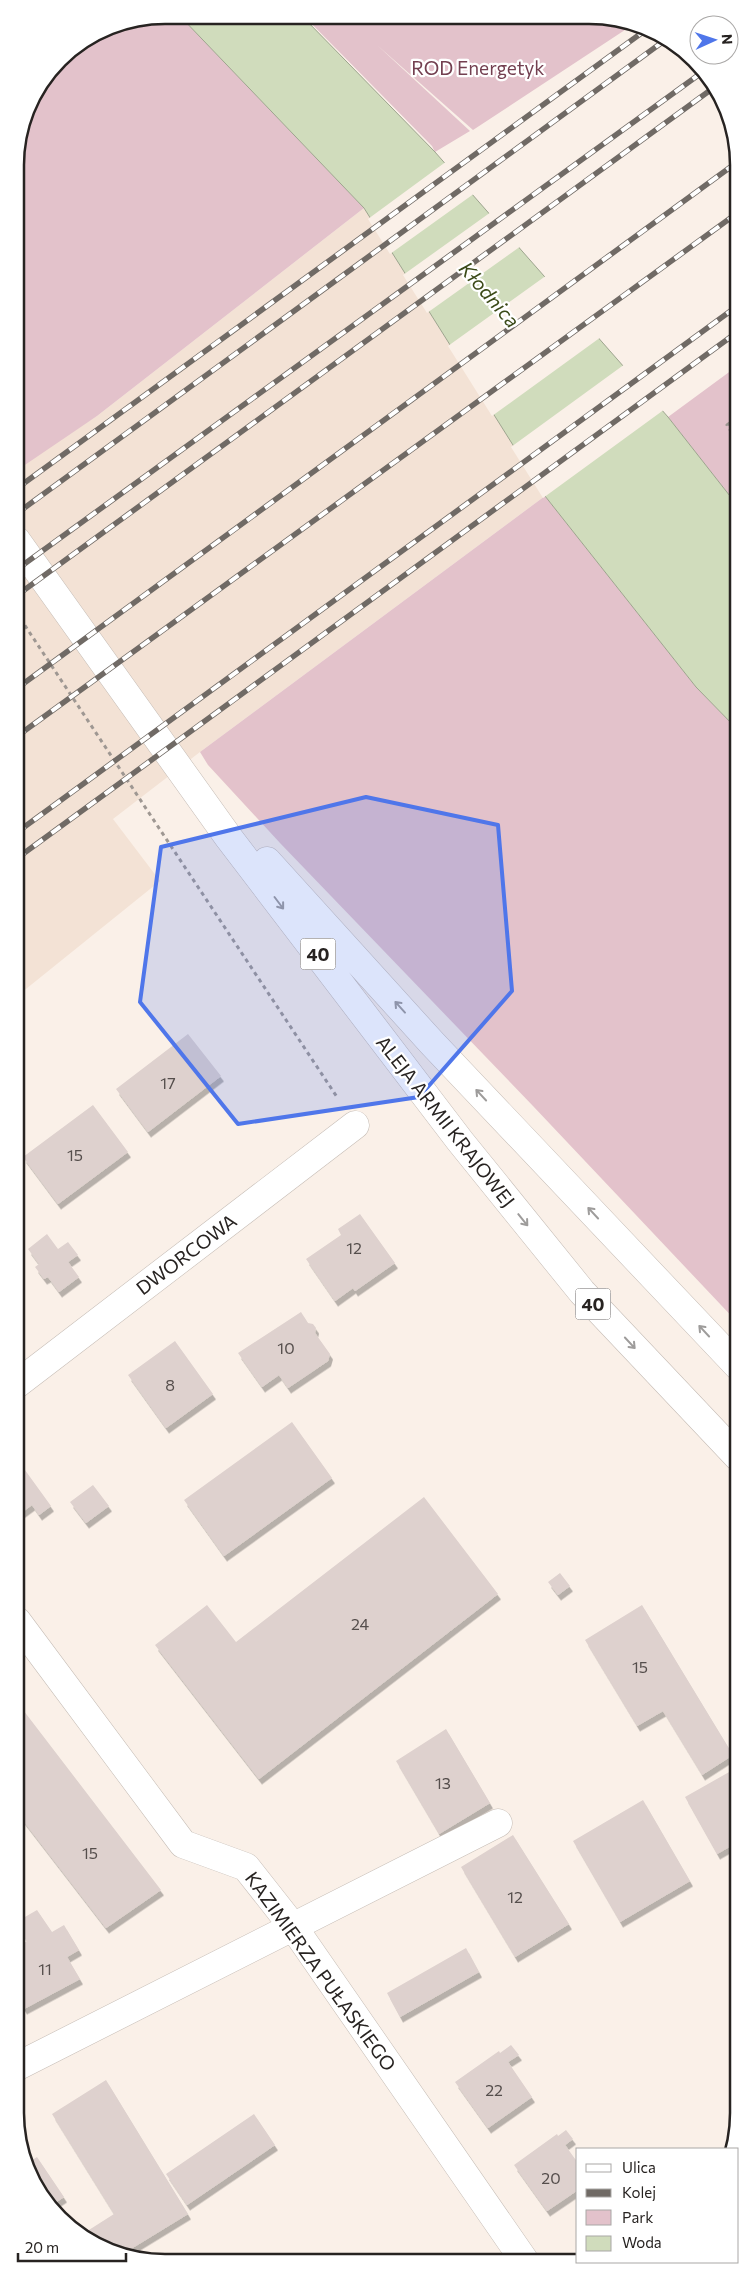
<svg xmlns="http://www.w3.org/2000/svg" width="754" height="2278" font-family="Commissioner,sans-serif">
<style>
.built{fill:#f3e2d5}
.green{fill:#e3c2cb}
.water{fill:#d0dcbc;stroke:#9da48e}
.pier{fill:#faf0e8}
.building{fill:#ded1ce;filter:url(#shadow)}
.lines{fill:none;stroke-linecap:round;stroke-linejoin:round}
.minor-casing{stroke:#c5bcb5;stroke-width:29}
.primary-casing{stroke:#c5bcb5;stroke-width:29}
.path{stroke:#9e9792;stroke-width:3;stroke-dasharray:4 4;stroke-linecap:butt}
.minor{stroke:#fff;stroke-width:28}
.primary{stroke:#fff;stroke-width:28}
.rail-casing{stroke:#706a65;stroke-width:5.5}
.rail{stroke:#fff;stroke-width:4;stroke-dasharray:11;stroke-linecap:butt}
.oneway{stroke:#9e9c9b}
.marked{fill:#4f76ea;fill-opacity:0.2;stroke:#4f76ea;stroke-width:4;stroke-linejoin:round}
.labels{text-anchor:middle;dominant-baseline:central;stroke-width:4.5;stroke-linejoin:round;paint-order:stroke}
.number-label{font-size:16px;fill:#554e4c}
.shield{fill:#fff;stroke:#686564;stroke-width:1}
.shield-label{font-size:18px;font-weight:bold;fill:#272321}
.park-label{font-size:19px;fill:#733f50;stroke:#fff}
.street-label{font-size:19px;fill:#272321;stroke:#fff}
.water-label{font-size:20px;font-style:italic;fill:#3b4a18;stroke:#fff}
.rim{fill:none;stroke:#272321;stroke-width:2.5}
</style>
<defs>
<filter id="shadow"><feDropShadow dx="3" dy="5.5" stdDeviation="0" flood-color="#0004"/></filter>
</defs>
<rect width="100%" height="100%" fill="#faf0e8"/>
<path class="built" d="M364,208l181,288 -345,256 -87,67 47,62 -144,116v-529l81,-52z"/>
<path class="green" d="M165,15h14l185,193 -267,208 -81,55 -1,-316 15,-56 36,-47 42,-26z
M304,16l314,2 16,6 -161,106 -96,-85 93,86 -35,21 -3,-6z
M736,367l1,138 -69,-88z
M545,496l151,191 41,42 1,594 -205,-217 -253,-263 -72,-78 -8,-13z"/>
<path class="water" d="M179,15l123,1 133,136 233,265 69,88v224l-41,-42 -151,-191 -181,-288z"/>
<path class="pier" d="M447,161l28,32 -85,61 -22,-35z
M491,212l30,34 -94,67 -24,-38z
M547,275l54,62 -109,79 -44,-70z
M625,364l40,45 -122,89 -32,-51z"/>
<path class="building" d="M188,1034l33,42 -73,56 -32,-43z
M93,1105l35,47 -70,52 -35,-47z
M360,1214l35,49 -40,28 -2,-3 -18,13 -29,-42 35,-24 -3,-6z
M47,1234l11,15 10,-7 10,13 -10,7 11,15 -20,15 -11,-15 -4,2 -9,-12 4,-3 -11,-15z
M301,1312l7,11 5,1 3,4 -1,5 15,21 -2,7 -40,27 -9,-13 -17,12 -24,-34z
M175,1341l38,53 -47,34 -38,-53z
M292,1422l40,56 -108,78 -40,-56z
M17,1459l34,47 -12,9 -7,-10 -15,11z
M93,1485l16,21 -23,17 -16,-21z
M424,1497l74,97 -239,185 -104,-134 52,-40 29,37z
M560,1573l10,13 -12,9 -10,-13z
M642,1605l91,150 -31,20 -39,-64 -26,15 -52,-86z
M17,1702l144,188 -55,38 -88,-114z
M446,1729l44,74 -51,31 -43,-73z
M738,1767v75l-21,12 -32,-57z
M643,1800l47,81 -70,41 -47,-81z
M513,1835l56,89 -54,33 -54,-90z
M37,1910l15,22 12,-7 15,25 -12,7 13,22 -56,30 -6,-10v-52l9,-6 -9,-14v-6z
M466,1948l13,24 -79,45 -13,-24z
M511,2045l8,10 -11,7 24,35 -44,31 -33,-46 44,-31 1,2z
M106,2080l82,134 -67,41 -23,-8 -17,-12 33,-21 -62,-100z
M254,2114l21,31 -88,60 -21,-31z
M566,2130l7,9 -8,6 13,18v27l-31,21 -33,-46 43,-31 1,2z
M37,2157l27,40 -15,10 -14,-19 -9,-24z"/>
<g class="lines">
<defs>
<path id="minor" d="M17,1384l338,-259
M17,1621l166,223 63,23 48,61 230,332
M18,2066l480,-243"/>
<path id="primary" d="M16,540l213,298 231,303 122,151 156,165
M267,861l165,182 306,323"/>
</defs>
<use href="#minor" class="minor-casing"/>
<use href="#primary" class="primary-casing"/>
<path class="path" d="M736,418l-9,7 9,14
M16,612l321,485"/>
<use href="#minor" class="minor"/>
<use href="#primary" class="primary"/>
<defs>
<path id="rail" d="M16,489l631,-460
M16,514l652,-476
M16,570l688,-499
M16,596l700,-510
M16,689l720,-526
M16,737l720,-523
M16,833l720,-526
M16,859l720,-526"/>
</defs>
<use href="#rail" class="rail-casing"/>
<use href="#rail" class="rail"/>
</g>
<defs><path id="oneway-shaft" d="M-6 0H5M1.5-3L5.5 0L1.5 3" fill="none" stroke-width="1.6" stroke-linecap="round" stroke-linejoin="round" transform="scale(1.25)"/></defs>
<g class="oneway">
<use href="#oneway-shaft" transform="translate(279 903) rotate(53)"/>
<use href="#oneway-shaft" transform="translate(400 1007) rotate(-132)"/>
<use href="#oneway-shaft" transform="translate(481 1095) rotate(-133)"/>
<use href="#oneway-shaft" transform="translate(593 1213) rotate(-133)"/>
<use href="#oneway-shaft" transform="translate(523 1220) rotate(51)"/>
<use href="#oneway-shaft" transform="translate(704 1331) rotate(-133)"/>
<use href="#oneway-shaft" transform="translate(630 1343) rotate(47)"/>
</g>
<path class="marked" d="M366,797l132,28 14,166 -93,106 -181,27 -98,-122 21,-155z"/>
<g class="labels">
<g class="number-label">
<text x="168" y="1082">17</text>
<text x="75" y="1154">15</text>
<text x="354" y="1247">12</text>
<text x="286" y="1347">10</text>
<text x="170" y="1384">8</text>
<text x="360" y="1623">24</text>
<text x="640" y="1666">15</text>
<text x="443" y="1782">13</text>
<text x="90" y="1852">15</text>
<text x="515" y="1896">12</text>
<text x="45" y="1968">11</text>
<text x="494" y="2089">22</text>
<text x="551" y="2177">20</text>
</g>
<g class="shield">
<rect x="300.5" y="938.5" width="35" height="31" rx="4"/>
<rect x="575.5" y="1288.5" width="35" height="31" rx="4"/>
</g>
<g class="shield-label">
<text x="318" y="954">40</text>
<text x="593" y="1304">40</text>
</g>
<g class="park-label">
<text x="478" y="67">ROD Energetyk</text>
</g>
<g class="street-label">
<text transform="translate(446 1121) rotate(52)">ALEJA ARMII KRAJOWEJ</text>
<text transform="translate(186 1254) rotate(-37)">DWORCOWA</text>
<text transform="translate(321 1971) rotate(54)">KAZIMIERZA PUŁASKIEGO</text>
</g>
<g class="water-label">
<text transform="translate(490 294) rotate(49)">Kłodnica</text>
</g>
</g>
<path d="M0 0H754V2278H0ZM165 24H589A141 141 0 0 1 730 165V2113A141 141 0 0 1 589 2254H165A141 141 0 0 1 24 2113V165A141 141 0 0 1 165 24Z" fill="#fff" fill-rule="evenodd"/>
<path class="rim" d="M165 24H589A141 141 0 0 1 730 165V2113A141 141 0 0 1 589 2254H165A141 141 0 0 1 24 2113V165A141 141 0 0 1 165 24Z"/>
<rect x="576" y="2148" width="162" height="115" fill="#ffffff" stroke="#a9a7a6"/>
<rect x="586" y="2164" width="25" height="8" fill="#ffffff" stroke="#a9a7a6"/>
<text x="622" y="2173" font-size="15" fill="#272321">Ulica</text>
<rect x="586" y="2189" width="25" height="8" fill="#706a65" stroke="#a9a7a6"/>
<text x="622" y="2198" font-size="15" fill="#272321">Kolej</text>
<rect x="586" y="2210" width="25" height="15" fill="#e3c2cb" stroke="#a9a7a6"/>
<text x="622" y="2223" font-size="15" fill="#272321">Park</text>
<rect x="586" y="2236" width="25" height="15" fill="#d0dcbc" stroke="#a9a7a6"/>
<text x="622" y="2248" font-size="15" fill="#272321">Woda</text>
<g transform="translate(714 40) rotate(87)"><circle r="24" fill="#ffffff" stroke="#a9a7a6"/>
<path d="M0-4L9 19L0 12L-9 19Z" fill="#4f76ea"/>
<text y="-8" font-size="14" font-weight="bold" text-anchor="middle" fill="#272321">N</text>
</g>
<path d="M18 2253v8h108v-8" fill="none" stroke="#272321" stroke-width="2.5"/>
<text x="25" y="2253" font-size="15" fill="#272321" stroke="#ffffff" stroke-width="4" paint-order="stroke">20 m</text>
</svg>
